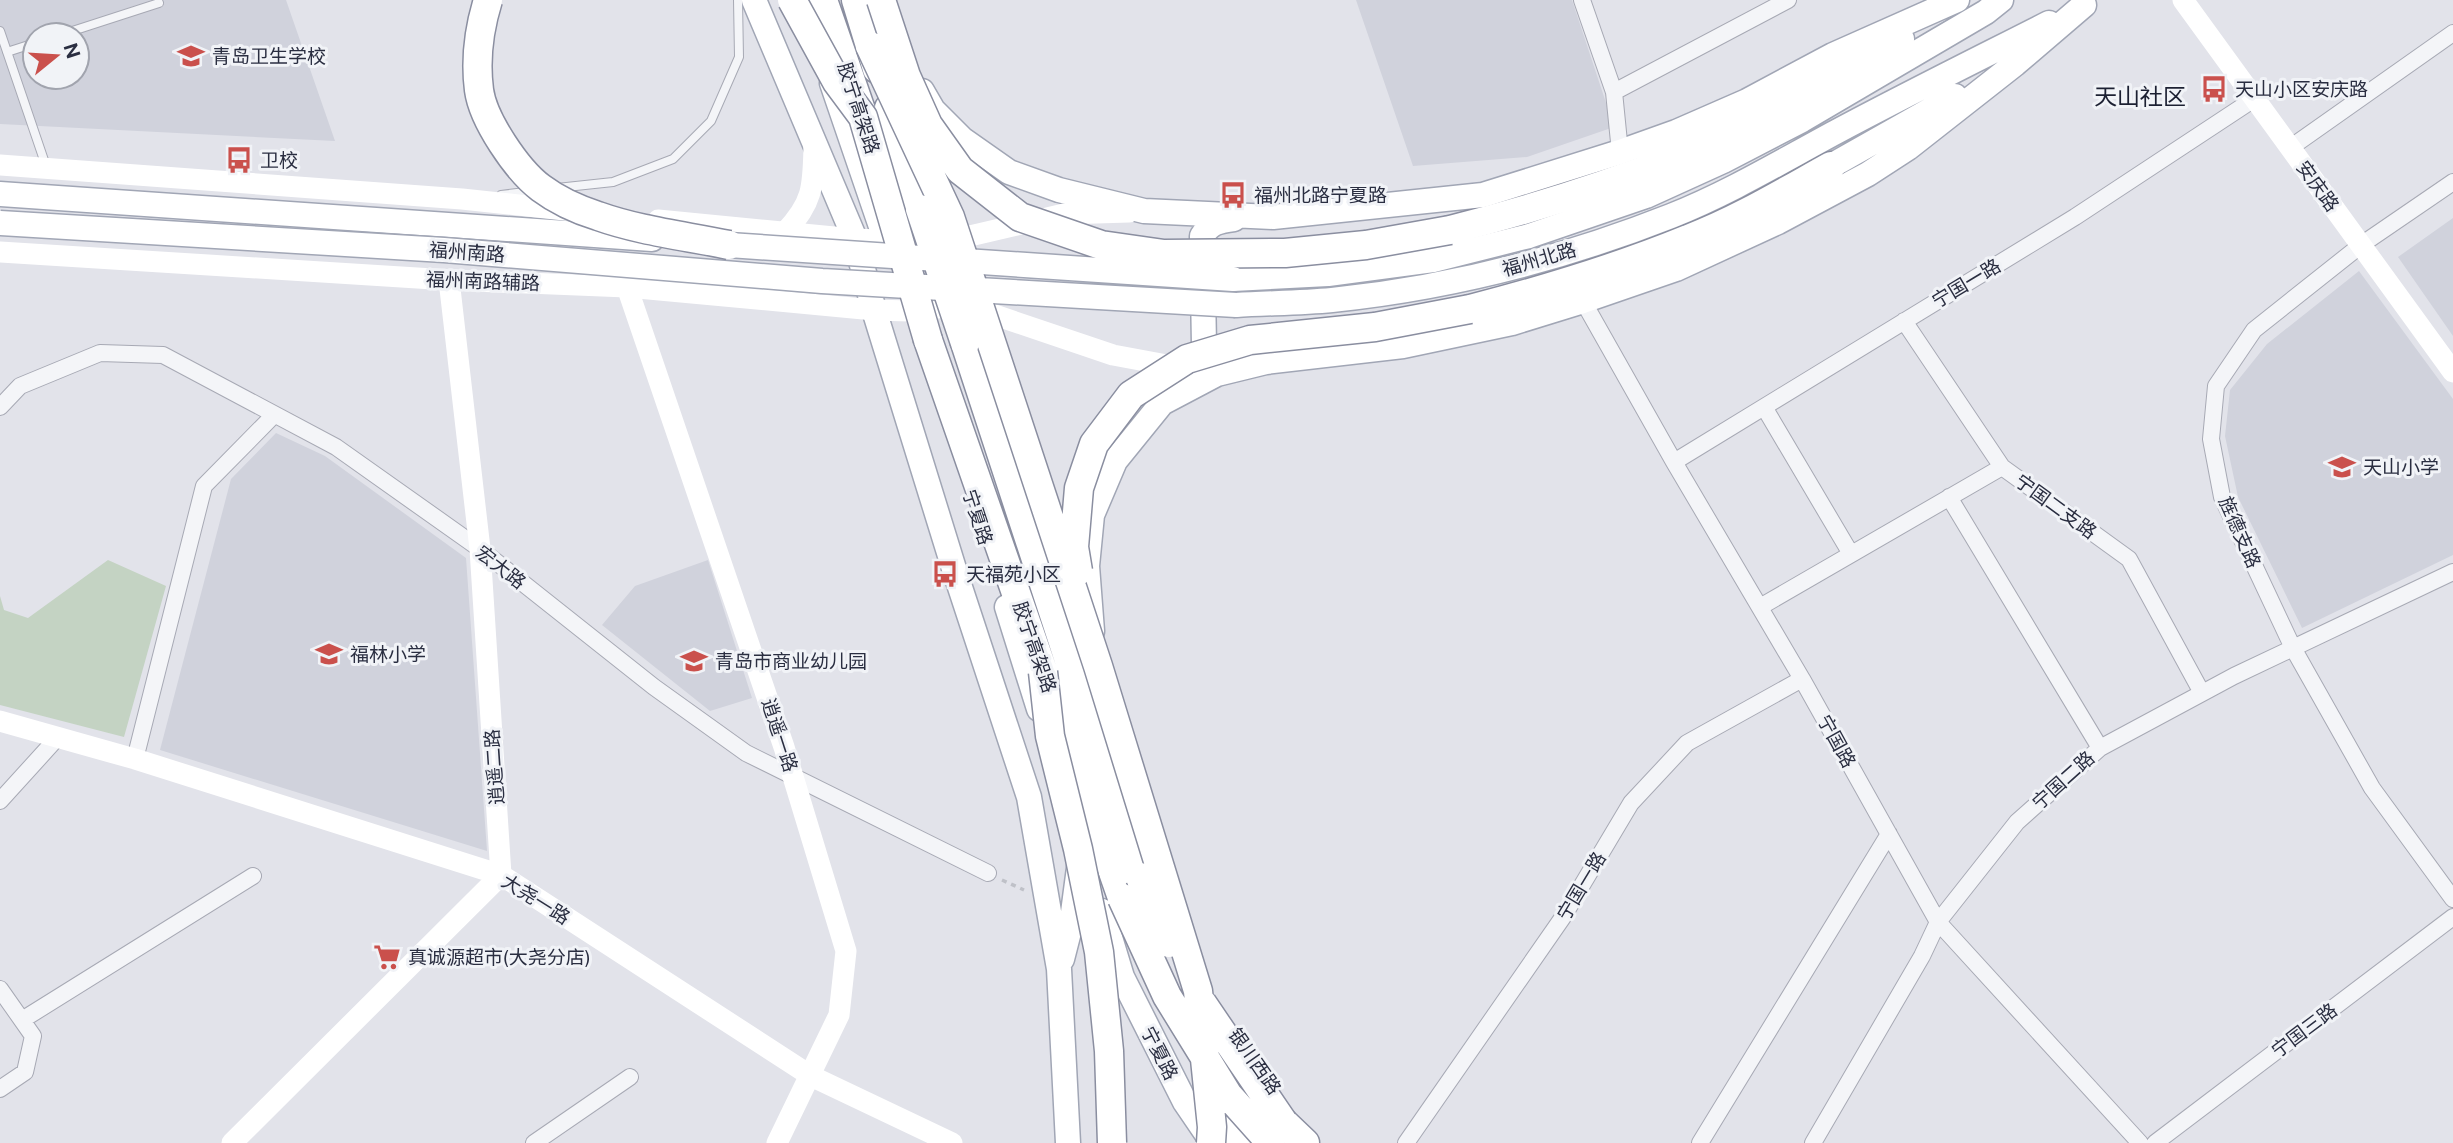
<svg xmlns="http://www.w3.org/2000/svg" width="2453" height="1143" font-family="'Public Sans','Noto Sans SC',sans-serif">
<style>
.built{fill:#d0d2dc;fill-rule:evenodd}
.green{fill:#c4d3c3}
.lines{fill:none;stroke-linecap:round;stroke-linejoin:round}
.lane-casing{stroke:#a7a9b4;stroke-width:10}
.street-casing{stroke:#a7a9b4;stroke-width:18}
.primary-casing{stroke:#a1a6b5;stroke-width:27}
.highway-casing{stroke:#8a8ea0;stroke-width:31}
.path{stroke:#bfc1c8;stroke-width:3.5;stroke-dasharray:5 5;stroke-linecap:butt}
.lane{stroke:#f4f5f8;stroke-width:8}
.street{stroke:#f4f5f8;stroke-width:16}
.secondary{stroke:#fff;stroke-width:21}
.primary{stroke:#fff;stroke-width:24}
.highway{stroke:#fff;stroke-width:28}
.primary-bridge-casing{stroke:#a1a6b5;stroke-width:27;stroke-linecap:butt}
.highway-bridge-casing{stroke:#8a8ea0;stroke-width:31;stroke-linecap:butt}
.primary-bridge{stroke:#fff;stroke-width:24}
.highway-bridge{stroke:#fff;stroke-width:28}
.labels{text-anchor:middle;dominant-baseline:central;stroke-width:6;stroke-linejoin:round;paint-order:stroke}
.poi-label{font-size:19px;fill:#2a2e41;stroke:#f1f3f7;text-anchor:start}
.street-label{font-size:19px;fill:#2a2e41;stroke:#f1f3f7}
.quarter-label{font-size:23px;fill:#1c2032;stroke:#f1f3f7}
</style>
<rect width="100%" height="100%" fill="#e2e3ea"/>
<path class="built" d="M0,0h286l49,141 -335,-17zM35,35h42v42h-42z
M1356,0h216l42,127 -87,30 -114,9z
M2453,218v118l-55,-79z
M2359,271l94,128v156l-151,73 -64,-131 -13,-61 5,-46 37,-46z
M276,433l49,23 141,102 21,293 -327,-101 71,-271z
M708,560l44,138 -42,13 -108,-86 33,-39z"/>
<path class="green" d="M108,560l58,26 -42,151 -124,-32v-109l4,14 24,8z"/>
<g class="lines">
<defs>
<path id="lane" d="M0,31l46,135
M60,35l99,-32
M7,52l28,-9
M557,188l56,-6 60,-23 38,-38 28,-64 -1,-57
M501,195l33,-4"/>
<path id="street" d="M1582,0l32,92 6,60
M1614,92l174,-92
M2290,148l163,-115
M2453,182l-92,63 -107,85 -38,56 -5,53 11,58 71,151 79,140 81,111
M1583,301l91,161 128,217 136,243 202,221
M1904,321l98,146 127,92 73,134
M0,407l20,-21 80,-33 63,2 173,92 144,102 174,138 92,66 242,120
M1764,407l87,147
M1674,462l401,-245 179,-118
M1949,497l151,251
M1760,607l242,-140
M135,759l69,-273 70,-71
M0,801l58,-64
M0,989l33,47 -8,36 -25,17
M22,1020l231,-144
M534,1143l96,-66
M1406,1143l157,-226 68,-114 56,-60 115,-64
M1700,1143l189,-309
M1813,1143l109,-187 16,-34 79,-100 83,-74 134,-72 219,-104
M2155,1143l298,-226"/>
<path id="primary" d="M754,0l101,239 19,71 81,262 74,225 30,172 9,174
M832,83l56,164
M922,91l11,19 29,29 47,33 50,18 85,21 129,6 210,-22 137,-43 56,-20 71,-31 86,-46 124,-55
M1792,101l110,-62
M1831,166l124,-70
M0,194l652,45
M1233,279l95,-5 105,-14 96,-24 117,-40 77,-35 79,-41 184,-108 15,-12
M1236,305c32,-2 64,-2 96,-5 116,-12 230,-41 339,-84 58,-23 111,-55 165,-84 71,-38 142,-73 213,-109
M1211,370l-7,-25 -2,-109c8,-13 16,-15 32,-17
M1007,607l32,102
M1092,631l-5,-65 5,-51 23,-54 47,-58 55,-29 49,-12 137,-16 109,-23 71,-22 93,-32 102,-47 90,-48 40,-26 107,-84 69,-59
M1102,911l20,66 63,125 28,41
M1062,959l10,-39 7,-52
M1221,1040l12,36 5,67"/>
<path id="highway" d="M823,0l38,110
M856,0l21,69
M889,108l31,101
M1450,230c75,-19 149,-42 221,-70 42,-16 81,-39 121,-59
M1470,309c74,-19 147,-41 218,-70 50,-19 96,-47 143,-73
M928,340l194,558
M965,343l175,534
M1283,1122l22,21"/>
</defs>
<use href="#lane" class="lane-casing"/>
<use href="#street" class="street-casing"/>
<use href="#primary" class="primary-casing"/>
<use href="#highway" class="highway-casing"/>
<path class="path" d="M1002,880l22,10"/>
<use href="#lane" class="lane"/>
<use href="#street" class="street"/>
<path class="secondary" d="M2183,0l270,372
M0,165l462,34 112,12
M658,220l197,19 46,2
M785,232c29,-30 28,-47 29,-87
M944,242l120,-28 65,-2
M0,252l449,28 178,7 247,23 35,1 56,-6 148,50 70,13
M627,287l157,460 62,204 -7,64 -62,128
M0,721l135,38 366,116 310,201 141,67
M232,1143l269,-268 -21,-326 -31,-269"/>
<use href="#primary" class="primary"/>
<use href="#highway" class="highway"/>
<defs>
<path id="primary-bridge" d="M0,223l444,27 378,31 414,24
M729,245l504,34"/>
<path id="highway-bridge" d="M488,0c-9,29 -13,59 -9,90 4,30 38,80 62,98 16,12 38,22 57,28 42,15 88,20 131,29
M792,0l45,82 26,35 65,223
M881,0l25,76 22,49 32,45 60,47 81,28 63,9 121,-1 81,-8 84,-15
M870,46l80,171 148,449 100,325 14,136 -1,16
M920,209l45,134
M1078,571l-4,-24 5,-59 15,-44 37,-49 56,-36 63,-19 125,-13 95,-18
M1043,672l7,64 28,113 21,103 10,99 3,92
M1140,877l29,66
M1122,898l45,98 61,99 43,48
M1202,1003l81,119"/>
</defs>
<use href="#primary-bridge" class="primary-bridge-casing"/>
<use href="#highway-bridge" class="highway-bridge-casing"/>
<use href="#primary-bridge" class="primary-bridge"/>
<use href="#highway-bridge" class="highway-bridge"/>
</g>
<defs>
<symbol id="school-bare" viewBox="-9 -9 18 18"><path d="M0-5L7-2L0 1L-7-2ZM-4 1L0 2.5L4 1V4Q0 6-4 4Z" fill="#ca504c" stroke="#f1f3f7" stroke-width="2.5" paint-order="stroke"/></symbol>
<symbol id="bus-bare" viewBox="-9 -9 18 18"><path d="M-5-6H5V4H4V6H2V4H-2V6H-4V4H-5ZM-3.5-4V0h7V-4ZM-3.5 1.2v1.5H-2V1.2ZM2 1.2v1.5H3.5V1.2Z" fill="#ca504c" stroke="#f1f3f7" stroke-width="2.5" paint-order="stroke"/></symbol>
<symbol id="supermarket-bare" viewBox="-9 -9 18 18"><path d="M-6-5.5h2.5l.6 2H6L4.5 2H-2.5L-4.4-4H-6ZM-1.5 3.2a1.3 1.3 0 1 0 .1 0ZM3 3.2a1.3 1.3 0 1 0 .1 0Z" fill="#ca504c" stroke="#f1f3f7" stroke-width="2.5" paint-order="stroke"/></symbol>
</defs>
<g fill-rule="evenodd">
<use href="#school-bare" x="172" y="37" width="38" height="38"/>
<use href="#bus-bare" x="2195" y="70" width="38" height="38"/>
<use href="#bus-bare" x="220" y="141" width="38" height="38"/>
<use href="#bus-bare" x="1214" y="176" width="38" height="38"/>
<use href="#school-bare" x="2323" y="448" width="38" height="38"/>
<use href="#bus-bare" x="926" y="555" width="38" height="38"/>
<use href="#school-bare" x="310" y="635" width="38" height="38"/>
<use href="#school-bare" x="675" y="642" width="38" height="38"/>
<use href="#supermarket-bare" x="368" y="938" width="38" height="38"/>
</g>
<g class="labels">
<g class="poi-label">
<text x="212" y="56">青岛卫生学校</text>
<text x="2235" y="89">天山小区安庆路</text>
<text x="260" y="160">卫校</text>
<text x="1254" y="195">福州北路宁夏路</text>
<text x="2363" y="467">天山小学</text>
<text x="966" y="574">天福苑小区</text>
<text x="350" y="654">福林小学</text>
<text x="715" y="661">青岛市商业幼儿园</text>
<text x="408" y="957">真诚源超市(大尧分店)</text>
</g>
<g class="street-label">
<text transform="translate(859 108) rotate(72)">胶宁高架路</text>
<text transform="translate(2318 186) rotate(54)">安庆路</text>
<text transform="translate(467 252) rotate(4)">福州南路</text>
<text transform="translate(1539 259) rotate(-16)">福州北路</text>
<text transform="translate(483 281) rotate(2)">福州南路辅路</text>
<text transform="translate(1966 283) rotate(-31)">宁国一路</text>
<text transform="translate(2056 506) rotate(36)">宁国二支路</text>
<text transform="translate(978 517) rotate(72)">宁夏路</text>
<text transform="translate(2240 532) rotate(66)">旌德支路</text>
<text transform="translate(501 567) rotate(38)">宏大路</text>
<text transform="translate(1035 647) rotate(71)">胶宁高架路</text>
<text transform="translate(780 735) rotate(72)">逍遥一路</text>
<text transform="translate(1837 741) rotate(61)">宁国路</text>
<text transform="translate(494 767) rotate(-94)">逍遥二路</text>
<text transform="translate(2063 780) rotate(-42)">宁国二路</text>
<text transform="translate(1581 886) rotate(-59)">宁国一路</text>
<text transform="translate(536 899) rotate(32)">大尧一路</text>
<text transform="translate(2304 1030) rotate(-37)">宁国三路</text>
<text transform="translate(1160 1053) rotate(63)">宁夏路</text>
<text transform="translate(1255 1061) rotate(55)">银川西路</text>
</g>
<g class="quarter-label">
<text x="2140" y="96">天山社区</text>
</g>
</g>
<g transform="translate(56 56) rotate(72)"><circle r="33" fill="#f1f3f7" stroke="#a1a4ae" stroke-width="2"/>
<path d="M0-5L12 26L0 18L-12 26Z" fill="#ca504c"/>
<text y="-10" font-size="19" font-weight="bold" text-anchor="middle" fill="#2a2e41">N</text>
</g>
</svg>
